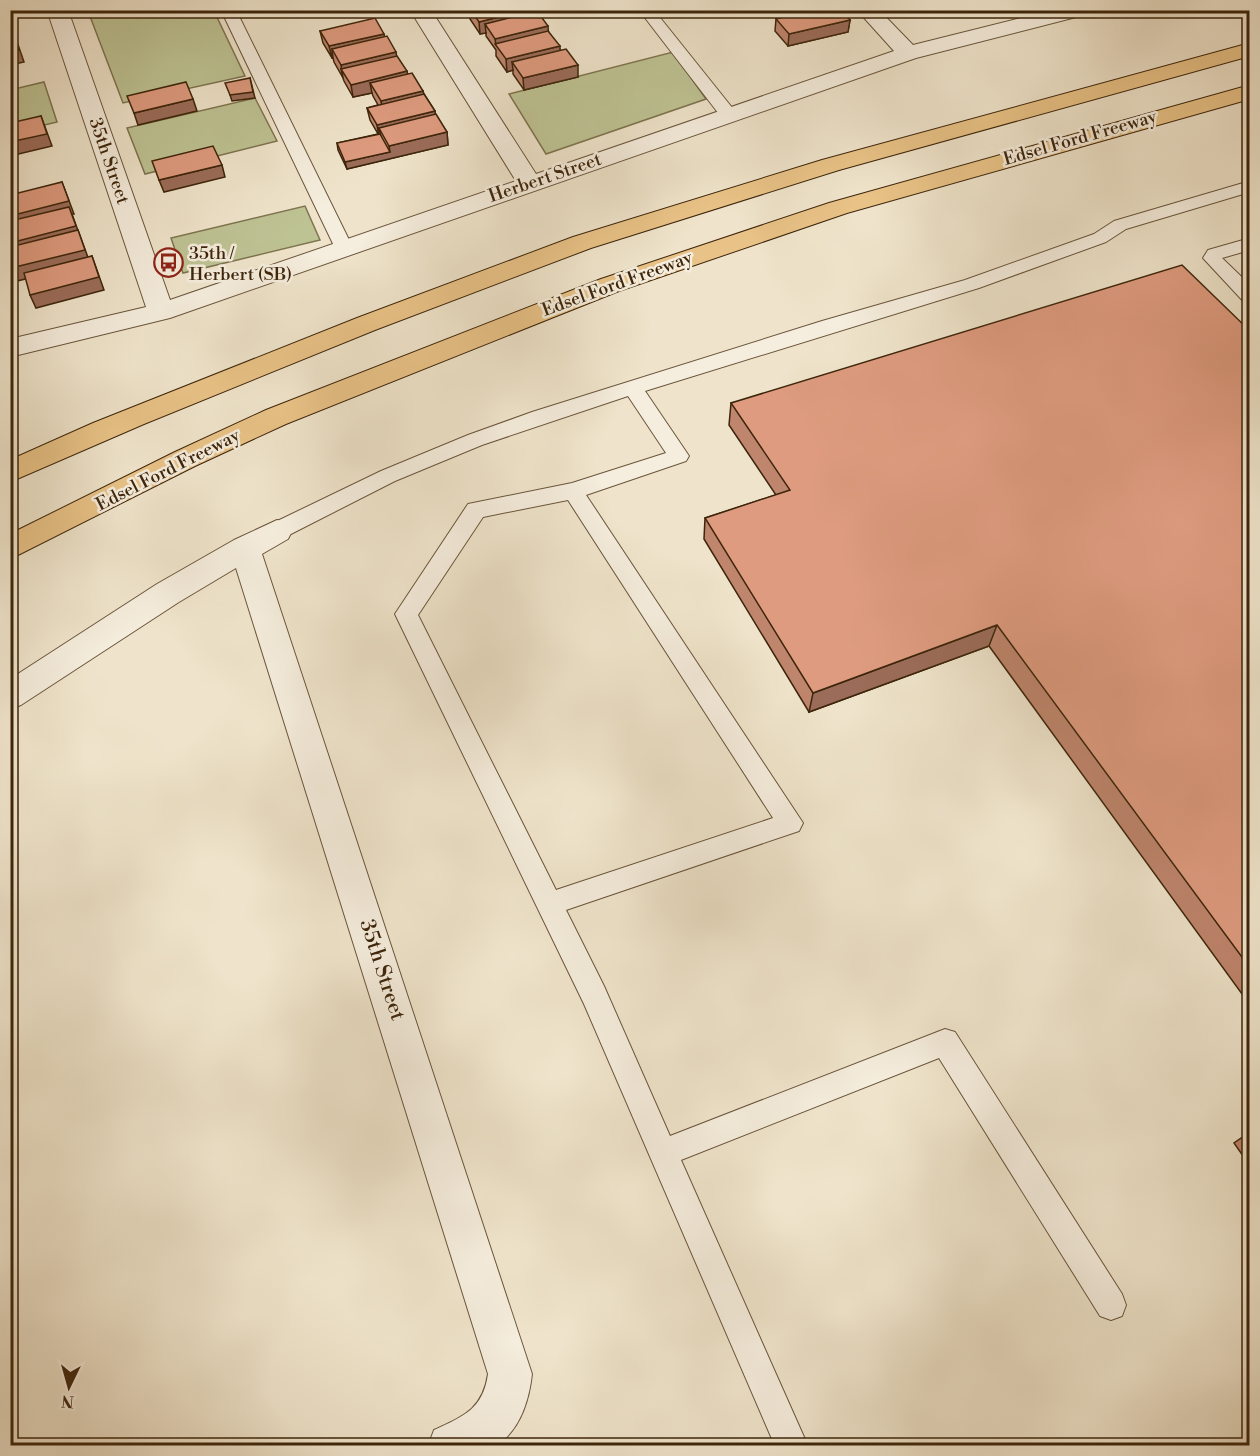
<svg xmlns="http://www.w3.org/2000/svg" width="1260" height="1456" font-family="'Libre Bodoni',serif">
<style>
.green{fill:#bec394;stroke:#7e7450;stroke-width:1.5}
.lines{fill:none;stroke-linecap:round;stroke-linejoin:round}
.service-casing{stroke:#6a553b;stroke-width:2}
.minor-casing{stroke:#6a553b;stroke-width:2}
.motorway-casing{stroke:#3d250b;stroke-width:2}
.service{fill:#f5eddd;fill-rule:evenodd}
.minor{fill:#f5eddd;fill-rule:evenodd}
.motorway{fill:#e8c286;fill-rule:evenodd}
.wall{fill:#bf856d;stroke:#3d250b;stroke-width:1.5}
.shaded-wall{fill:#9b6c59;stroke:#3d250b;stroke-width:1.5}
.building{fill:#de9b7f;stroke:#3d250b;stroke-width:1.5}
.labels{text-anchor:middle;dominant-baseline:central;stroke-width:5;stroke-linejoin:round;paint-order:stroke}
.far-street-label{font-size:18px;fill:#3d250b;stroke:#f5eddd}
.far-poi-label{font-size:18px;fill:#3d250b;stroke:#f5eddd;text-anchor:start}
.street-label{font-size:21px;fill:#3d250b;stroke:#f5eddd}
</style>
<rect width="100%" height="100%" fill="#efe4cb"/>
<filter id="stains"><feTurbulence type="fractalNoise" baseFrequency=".00333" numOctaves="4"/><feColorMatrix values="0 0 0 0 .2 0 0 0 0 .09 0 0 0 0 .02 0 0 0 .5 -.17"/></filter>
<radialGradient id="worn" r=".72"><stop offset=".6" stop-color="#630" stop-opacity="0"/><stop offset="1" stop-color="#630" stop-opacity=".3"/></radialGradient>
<path class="green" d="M88,11h126l31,65 -122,27z
M673,52l33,47 -160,55 -37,-60z
M44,82l13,40 -46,11 -1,-43z
M255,98l22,43 -132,33 -18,-46z
M305,206l15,34 -137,33 -12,-35z"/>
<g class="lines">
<defs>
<path id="service" d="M221,10h15l117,238 -3,4h-12l-3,-4z
M639,10h15l80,100 2,4 -2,4h-12z
M1250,181v11l-124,37 -20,13 -127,46 -334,103 44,65 -3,5 -100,34 217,328 -4,8 -233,79 38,76 66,150 275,-107 10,3 167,262 4,11 -4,11 -11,4 -11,-4 -161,-258 -258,102 127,286h-33l-191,-442 -189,-390 73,-110 104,-21 94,-30 -38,-57 -146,49 -87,36 -110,56 -8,2 -8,-2 -3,-6 3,-6 112,-54 87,-36 64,-23 290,-91 143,-41 129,-46 20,-13zM568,500l205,318 -217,72 -138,-275 65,-98z
M1250,238v12l-28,8 28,27v18l-7,-2 -40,-43 5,-8z"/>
<path id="minor" d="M47,10h21l102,290 346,-119 -106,-171h21l105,164 358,-123 -37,-41h22l34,35 140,-35h38l-3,4 -172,44 -746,260 -160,39v-18l136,-32z
M277,520l11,3 4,8 -4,8 -26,15 270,820c-3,27 -12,56 -36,72h-68l6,-16c30,-14 49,-21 54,-56l-252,-806 -57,34 -158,103 -11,4v-30l147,-95 77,-44z"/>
<path id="motorway" d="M1250,43v13l-411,114 -248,78 -216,82 -231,94 -134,58v-22l83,-37 264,-105 216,-81 249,-77z
M1250,85v14l-403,114 -228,78 -333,133 -91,42 -185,93v-25l165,-82 91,-42 335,-131 228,-76z"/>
</defs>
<use href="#service" class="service-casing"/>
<use href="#minor" class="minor-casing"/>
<use href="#motorway" class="motorway-casing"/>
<use href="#service" class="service"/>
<use href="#minor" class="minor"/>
<use href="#motorway" class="motorway"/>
</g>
<path class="wall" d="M469,10h62v3l17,18 30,46 -54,13 -11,-16v-4l-6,2 -11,-16v-6l-10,-14v-3l-6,1 -10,-15z
M776,19l74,1 -2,12 -60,14 -13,-15z
M320,31l64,6 24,37 15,17 1,3 11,17v3l12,18 1,13 -101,24 -9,-19 -1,-7 41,-9 -8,-14 -3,-12 11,-3 -5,-9 -1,-3 -19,4 -9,-16 -1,-3 -9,-16 -1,-4h-1l-9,-15z
M1250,331v674l-261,-359 -180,66 -105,-173 1,-21 71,-23 -47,-70 2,-22z
M1250,1132v34l-16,-23z"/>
<path class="shaded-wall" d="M240,10h28v1l-26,5z
M527,10h4l1,12 -47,2 1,9 -6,1 -1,-12z
M850,20l-2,12 -60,14 1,-12z
M548,26l1,13 -53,6 -1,-6z
M384,34l2,12 -54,3 1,9h-1l-3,-12z
M15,36l9,26 -14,3v-13z
M560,46v13l-48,3 1,8 -6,2 -1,-13z
M396,52l2,13 -57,4 2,9 -2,-13z
M578,65v12l-54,13 -1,-12z
M407,71l2,13 -39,-1 2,10 -19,4 -2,-12z
M250,78l5,20 -23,3 -2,-6z
M423,91l2,12 -42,11 -2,-13z
M193,99l4,12 -59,14 -4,-12z
M435,111l1,12 -57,5 2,9h-2l-2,-12z
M41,116l11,30 -42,10v-14z
M447,132l1,13 -101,24 -2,-7 45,-10 -1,-6z
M222,165l3,12 -61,15 -5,-12z
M62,182l12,32h-2l9,25 -66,16 -5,-9v-30z
M78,230l12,33 -73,18 -6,-13z
M92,256l12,34 -68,18 -6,-13z
M997,625l-8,21 -180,66 4,-19z"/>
<path class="building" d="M471,10h56l-48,12z
M812,10h29l9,10 -61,14 -13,-15z
M537,11l11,15 -53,13 -10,-15z
M375,18l9,16 -55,12 -9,-15z
M548,31l12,15 -54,13 -11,-15z
M15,36l4,14 -9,2v-15z
M387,36l9,16 -55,13 -9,-16z
M566,49l12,16 -55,13 -11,-16z
M397,56l10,15 -56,14 -10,-16z
M412,73l11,18 -42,10 -11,-18z
M250,78l3,14 -23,3 -5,-12z
M186,82l7,17 -59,14 -7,-17z
M424,94l11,17 -58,14 -10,-17z
M436,114l11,18 -58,14 -10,-18z
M41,116l6,18 -37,8v-19z
M380,134l10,18 -45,10 -8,-19z
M213,146l9,19 -63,15 -7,-19z
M62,182l7,19 -59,15v-21z
M69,207l7,19 -66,17v-22z
M78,230l7,20 -74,18 -1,-21z
M92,256l7,21 -69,18 -6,-22z
M1182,265l68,66v637l-253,-343 -184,68 -108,-175 85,-28 -59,-87z"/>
<defs>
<symbol id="bus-ring" viewBox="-11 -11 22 22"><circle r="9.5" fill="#f5eddd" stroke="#8f2418" stroke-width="1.5"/><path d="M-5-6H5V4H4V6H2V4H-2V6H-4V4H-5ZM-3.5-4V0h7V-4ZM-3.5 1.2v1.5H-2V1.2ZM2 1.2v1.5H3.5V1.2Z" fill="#8f2418"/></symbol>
</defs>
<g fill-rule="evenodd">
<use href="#bus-ring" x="152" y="246" width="33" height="33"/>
</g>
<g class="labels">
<g class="far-street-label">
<text transform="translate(1080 138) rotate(-16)">Edsel Ford Freeway</text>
<text transform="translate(109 161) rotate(71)">35th Street</text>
<text transform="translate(545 178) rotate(-19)">Herbert Street</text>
<text transform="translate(617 284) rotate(-20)">Edsel Ford Freeway</text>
<text transform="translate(168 470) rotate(-27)">Edsel Ford Freeway</text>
</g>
<g class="far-poi-label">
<text x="189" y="253">35th /<tspan x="189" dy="21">Herbert (SB)</tspan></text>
</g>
<g class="street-label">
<text transform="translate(382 970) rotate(72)">35th Street</text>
</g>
</g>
<rect width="1260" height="1456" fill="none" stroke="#efe4cb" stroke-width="36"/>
<rect x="12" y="12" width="1236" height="1432" fill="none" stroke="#3d250b" stroke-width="3"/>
<rect x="18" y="18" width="1224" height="1420" fill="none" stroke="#3d250b" stroke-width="1.5"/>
<g transform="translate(69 1387) rotate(185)" stroke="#f5eddd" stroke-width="4.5" paint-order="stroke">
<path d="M0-4.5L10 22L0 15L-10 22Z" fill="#3d250b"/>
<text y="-9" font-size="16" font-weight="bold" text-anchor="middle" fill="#3d250b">N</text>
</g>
<rect width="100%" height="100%" filter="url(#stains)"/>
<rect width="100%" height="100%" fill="url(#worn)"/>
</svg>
